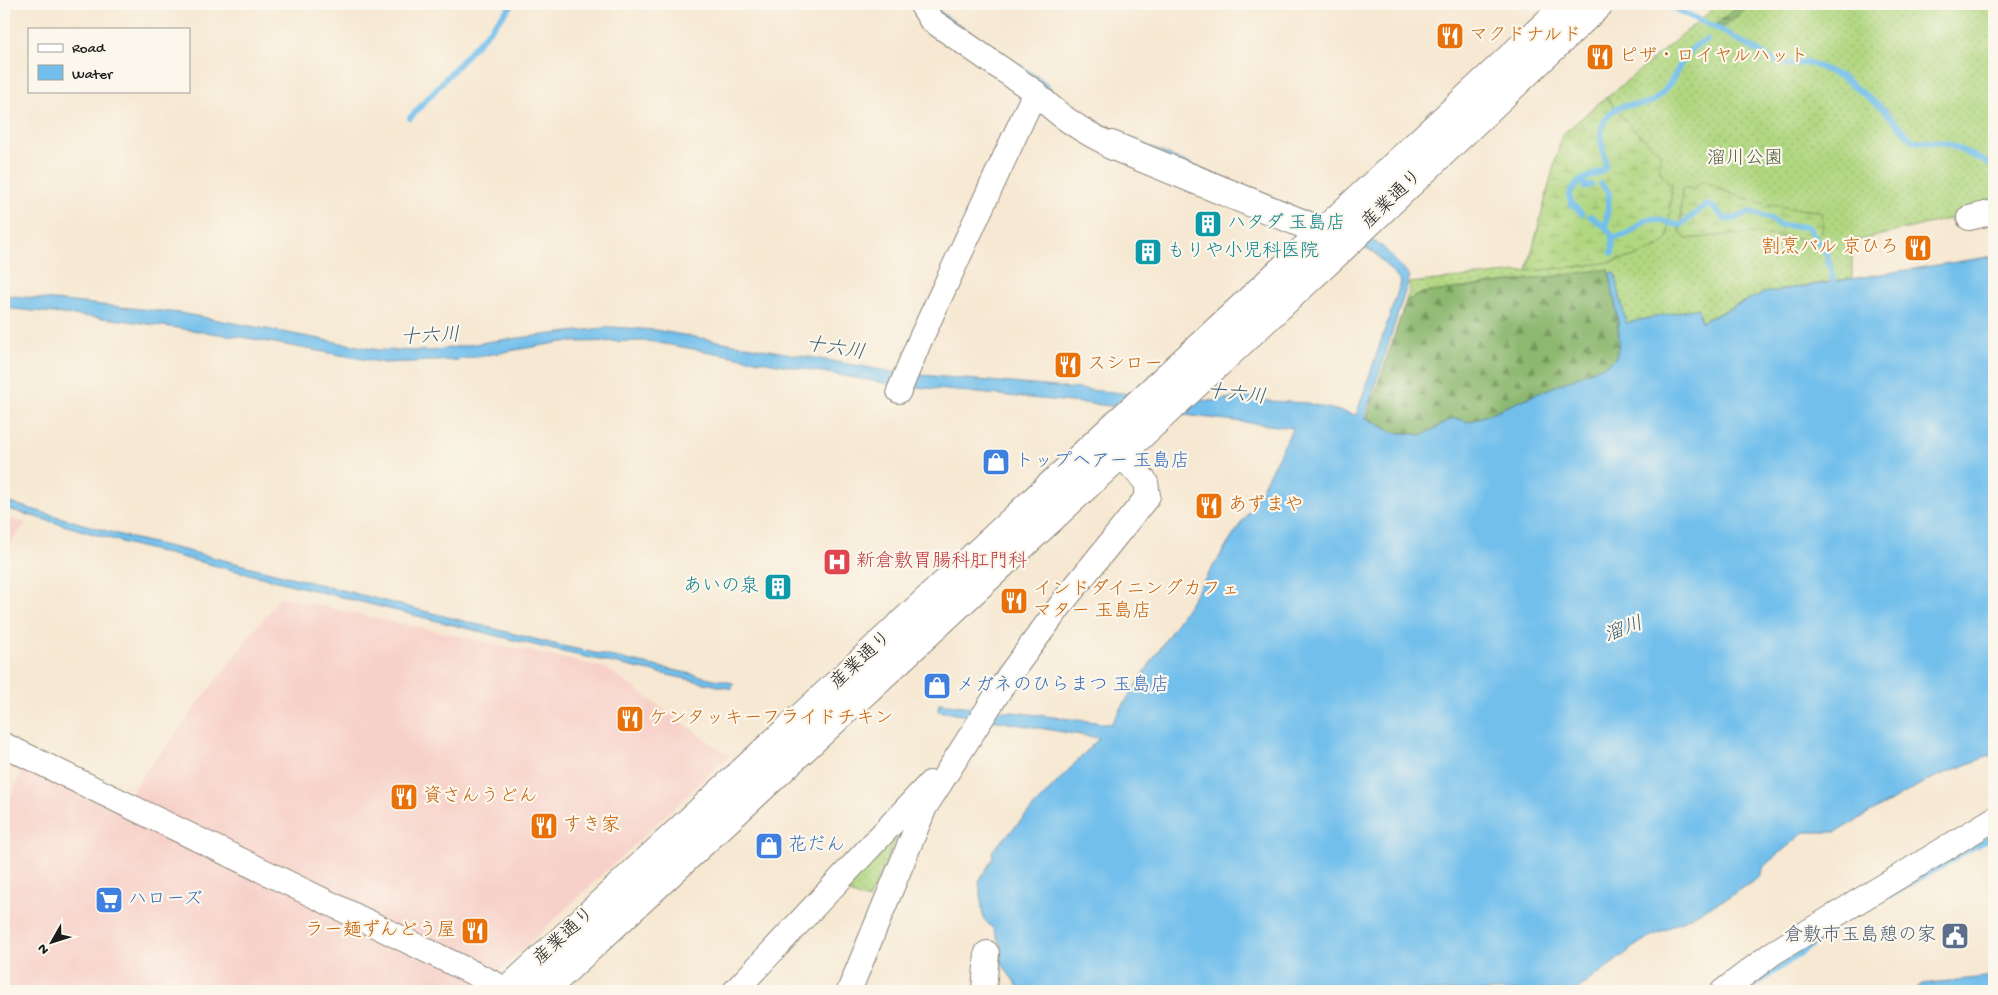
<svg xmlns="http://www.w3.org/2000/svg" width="1998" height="995" font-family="'Gochi Hand','Klee One',sans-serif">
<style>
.built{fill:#f7d1c9}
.grass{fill:url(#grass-dots);stroke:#667a4e}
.forest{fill:url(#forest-firs);stroke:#546a46}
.wetland{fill:url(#wetland-marsh);stroke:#667a4e}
.water{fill:#72bfec;stroke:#476e84}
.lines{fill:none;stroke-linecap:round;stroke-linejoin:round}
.stream{stroke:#72bfec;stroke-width:6}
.street-casing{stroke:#898277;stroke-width:26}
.secondary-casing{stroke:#898277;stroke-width:30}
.street{stroke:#fff;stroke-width:24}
.secondary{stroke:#fff;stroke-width:28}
.labels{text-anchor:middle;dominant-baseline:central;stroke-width:4.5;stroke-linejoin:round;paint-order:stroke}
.food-label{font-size:19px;fill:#c56008;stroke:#fbf7ec;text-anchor:start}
.park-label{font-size:19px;fill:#505d3f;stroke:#fbf7ec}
.street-label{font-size:19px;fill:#1c1c1c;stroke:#fbf7ec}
.culture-label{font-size:19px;fill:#0d838f;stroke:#fbf7ec;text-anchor:start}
.shop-label{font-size:19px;fill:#366cbe;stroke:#fbf7ec;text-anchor:start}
.health-label{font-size:19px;fill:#be3a42;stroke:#fbf7ec;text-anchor:start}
.service-label{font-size:19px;fill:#4e5e75;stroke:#fbf7ec;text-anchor:end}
.water-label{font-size:20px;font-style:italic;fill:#3e5d6f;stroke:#fbf7ec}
</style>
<defs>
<pattern id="grass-dots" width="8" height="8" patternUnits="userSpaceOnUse" patternTransform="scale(1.25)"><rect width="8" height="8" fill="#b1d781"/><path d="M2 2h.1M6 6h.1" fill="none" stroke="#98b86f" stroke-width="1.8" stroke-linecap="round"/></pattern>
<pattern id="forest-firs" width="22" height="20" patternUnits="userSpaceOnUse" patternTransform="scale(1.25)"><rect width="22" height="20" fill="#8cb86f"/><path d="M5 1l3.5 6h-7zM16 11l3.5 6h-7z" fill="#72955a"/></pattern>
<pattern id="wetland-marsh" width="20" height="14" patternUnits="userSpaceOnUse" patternTransform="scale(1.25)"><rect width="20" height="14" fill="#b1d781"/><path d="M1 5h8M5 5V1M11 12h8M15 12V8" fill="none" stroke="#98b86f"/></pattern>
</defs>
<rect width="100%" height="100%" fill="#fbf7ec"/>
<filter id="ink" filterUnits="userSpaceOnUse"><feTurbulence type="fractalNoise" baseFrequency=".02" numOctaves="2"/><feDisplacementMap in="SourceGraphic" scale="10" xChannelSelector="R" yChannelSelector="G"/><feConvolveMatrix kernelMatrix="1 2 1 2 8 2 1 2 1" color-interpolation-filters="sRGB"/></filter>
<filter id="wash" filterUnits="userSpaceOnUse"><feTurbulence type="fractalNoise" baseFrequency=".0096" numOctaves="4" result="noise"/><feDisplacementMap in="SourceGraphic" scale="20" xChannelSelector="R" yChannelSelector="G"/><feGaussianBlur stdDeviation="1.12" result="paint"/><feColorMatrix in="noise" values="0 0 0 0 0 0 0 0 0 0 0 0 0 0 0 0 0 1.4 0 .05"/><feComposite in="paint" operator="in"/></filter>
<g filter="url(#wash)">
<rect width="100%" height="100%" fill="#f6e8d2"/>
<path class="built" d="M4,517l22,6 -22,28z
M280,597l326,71 123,88 -251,235h-474v-180l20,-44 93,43z"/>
<path class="grass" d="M1719,4h275v204l-142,34v36l-89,15 -63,29 -2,-14 -72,16 -11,-51 3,50 -2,33 -249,61 43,-128 -1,-6 118,-12 35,-136z
M906,818l-38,82 -26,-10z"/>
<path class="forest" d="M1741,4h11l-29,23 -7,-3z
M1609,269c3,22 15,67 7,87 -1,3 -5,6 -8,8l-138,58 -16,-4 -31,17 -31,-3 -25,-15 39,-116 17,-8z"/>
<path class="wetland" d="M1606,97l22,27 33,30c-5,14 0,24 11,31l-4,53c-19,26 -108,30 -141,33l35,-136z
M1703,180c36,21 75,28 116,31 7,9 5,23 -6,29l-62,-7 -65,6 -6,-7 2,-44h11z"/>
<path class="water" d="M936,6l7,8 103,68 11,15 39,27 285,121 29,31 -45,141 27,15 31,3 31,-17 16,4 138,-58c3,-2 7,-5 8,-8 8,-20 -3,-61 -6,-83h5l11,50 72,-15 3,14 62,-29 231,-37v498l-66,26 -92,52h-31l-40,33 -7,13 -29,19 -88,45 -66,49h-554l-20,-28v-16l-7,-17 -11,-12 -4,-37 14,-23 -1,-7 107,-113 -161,-27 1,-8 172,21 142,-219 40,-77 -191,-23 -207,-20 -247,-44 -86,1 -105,18 -72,3 -138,-25 -126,-18 -117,-12v-13l176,18 199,37 52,1 62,-10 119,-14 43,3 244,43 314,28 30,-5 26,5 37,2 50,12 45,-133 -27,-30 -283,-122 -152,-110z
M4,501l127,37 53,12 374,95 175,38 -1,6 -178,-39 -422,-105 -128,-37z
M1994,976v15h-81l9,-7z"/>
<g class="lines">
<path class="stream" d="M1664,4l57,26 54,31 10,3 25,-1 32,14 40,31 31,33 33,2 48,23
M410,118l103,-114
M1582,180l3,7 6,-2
M1601,184l7,7 1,4 -3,32
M1582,214l-10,-10 -3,-8c10,-24 31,-18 36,-29 4,-11 -13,-31 3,-51 14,-18 35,-6 48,-17 24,-19 22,-49 51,-59
M1590,216c18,13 25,14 22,37
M1614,237c22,-2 20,-13 35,-18 7,-2 22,6 32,6l25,-20 7,2 12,12h8l17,-7 20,6 8,7 30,2 19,28 7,28
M1891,895l103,-60
M1746,991l87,-61"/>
</g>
</g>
<g filter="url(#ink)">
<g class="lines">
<defs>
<path id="street" d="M921,4l10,16 104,72c21,22 48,40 76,53
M1969,218l25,-6
M899,391l21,-51 115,-248
M4,745l506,246
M735,991l195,-208
M849,991l76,-184 85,-133 56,-76 82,-102 -2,-14 -39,-42
M984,991l3,-38
M1723,991l50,-38 221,-134"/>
<path id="secondary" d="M1111,145l212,87
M507,991l1061,-987
M543,991l799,-743 257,-244"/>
</defs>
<use href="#street" class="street-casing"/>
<use href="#secondary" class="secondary-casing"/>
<use href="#street" class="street"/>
<use href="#secondary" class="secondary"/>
</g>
</g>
<defs>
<symbol id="restaurant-square" viewBox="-11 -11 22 22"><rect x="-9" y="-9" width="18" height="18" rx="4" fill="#e8710a" stroke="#fbf7ec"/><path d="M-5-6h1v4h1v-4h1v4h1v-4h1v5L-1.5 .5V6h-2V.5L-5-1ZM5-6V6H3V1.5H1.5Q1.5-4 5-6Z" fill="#fff"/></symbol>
<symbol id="building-square" viewBox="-11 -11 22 22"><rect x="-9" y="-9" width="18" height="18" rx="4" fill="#0f9aa8" stroke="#fbf7ec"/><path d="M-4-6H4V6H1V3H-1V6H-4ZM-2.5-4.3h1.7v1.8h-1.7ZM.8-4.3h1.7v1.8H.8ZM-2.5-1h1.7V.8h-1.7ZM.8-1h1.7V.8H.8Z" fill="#fff"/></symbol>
<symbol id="shop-square" viewBox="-11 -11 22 22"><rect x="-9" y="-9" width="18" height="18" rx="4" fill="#3f7fe0" stroke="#fbf7ec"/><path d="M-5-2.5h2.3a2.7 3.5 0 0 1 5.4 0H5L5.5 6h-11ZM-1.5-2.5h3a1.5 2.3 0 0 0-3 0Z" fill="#fff"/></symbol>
<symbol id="hospital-square" viewBox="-11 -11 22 22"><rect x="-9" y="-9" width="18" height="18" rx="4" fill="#e0444e" stroke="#fbf7ec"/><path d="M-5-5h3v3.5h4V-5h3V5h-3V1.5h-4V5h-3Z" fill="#fff"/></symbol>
<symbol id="supermarket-square" viewBox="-11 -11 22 22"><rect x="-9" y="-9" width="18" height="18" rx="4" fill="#3f7fe0" stroke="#fbf7ec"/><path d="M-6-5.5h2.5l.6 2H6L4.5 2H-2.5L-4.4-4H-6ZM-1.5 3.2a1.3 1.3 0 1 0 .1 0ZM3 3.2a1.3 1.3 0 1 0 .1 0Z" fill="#fff"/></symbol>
<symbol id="civic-square" viewBox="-11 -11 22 22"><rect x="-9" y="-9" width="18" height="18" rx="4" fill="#5c6f8a" stroke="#fbf7ec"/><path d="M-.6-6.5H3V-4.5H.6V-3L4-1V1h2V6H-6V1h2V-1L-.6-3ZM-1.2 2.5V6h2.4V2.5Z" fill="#fff"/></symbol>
</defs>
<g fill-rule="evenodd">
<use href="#restaurant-square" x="1434" y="20" width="32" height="32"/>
<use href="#restaurant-square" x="1584" y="41" width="32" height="32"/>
<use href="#building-square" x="1192" y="208" width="32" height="32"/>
<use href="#restaurant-square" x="1902" y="232" width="32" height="32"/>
<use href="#building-square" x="1132" y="236" width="32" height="32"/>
<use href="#restaurant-square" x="1052" y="349" width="32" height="32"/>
<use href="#shop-square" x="980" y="446" width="32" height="32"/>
<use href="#restaurant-square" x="1193" y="490" width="32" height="32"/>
<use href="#hospital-square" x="821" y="546" width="32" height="32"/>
<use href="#building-square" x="762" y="571" width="32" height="32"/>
<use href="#restaurant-square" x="998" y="585" width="32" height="32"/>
<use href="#shop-square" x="921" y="670" width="32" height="32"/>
<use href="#restaurant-square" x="614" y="703" width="32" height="32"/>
<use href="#restaurant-square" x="388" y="781" width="32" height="32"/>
<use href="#restaurant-square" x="528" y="810" width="32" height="32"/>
<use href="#shop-square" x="753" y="830" width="32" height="32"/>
<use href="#supermarket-square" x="93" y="884" width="32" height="32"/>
<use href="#restaurant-square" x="459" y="915" width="32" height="32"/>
<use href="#civic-square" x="1939" y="920" width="32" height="32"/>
</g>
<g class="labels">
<g class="food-label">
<text x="1469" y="36">マクドナルド</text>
<text x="1619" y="57">ピザ・ロイヤルハット</text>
<text x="1899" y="248" text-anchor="end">割烹バル 京ひろ</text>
<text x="1087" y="365">スシロー</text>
<text x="1228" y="506">あずまや</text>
<text x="1033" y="590">インドダイニングカフェ<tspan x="1033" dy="22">マター 玉島店</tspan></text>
<text x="649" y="719">ケンタッキーフライドチキン</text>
<text x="423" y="797">資さんうどん</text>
<text x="563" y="826">すき家</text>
<text x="456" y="931" text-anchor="end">ラー麺ずんどう屋</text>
</g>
<g class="park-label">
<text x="1745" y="159">溜川公園</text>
</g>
<g class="street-label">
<text transform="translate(1393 200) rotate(-44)">産業通り</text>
<text transform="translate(862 661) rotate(-43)">産業通り</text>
<text transform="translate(565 937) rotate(-43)">産業通り</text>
</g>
<g class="culture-label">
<text x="1227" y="224">ハタダ 玉島店</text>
<text x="1167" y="252">もりや小児科医院</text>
<text x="759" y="587" text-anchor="end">あいの泉</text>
</g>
<g class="shop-label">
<text x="1015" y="462">トップヘアー 玉島店</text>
<text x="956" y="686">メガネのひらまつ 玉島店</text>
<text x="788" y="846">花だん</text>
<text x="128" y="900">ハローズ</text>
</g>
<g class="health-label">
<text x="856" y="562">新倉敷胃腸科肛門科</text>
</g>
<g class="service-label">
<text x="1936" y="936">倉敷市玉島憩の家</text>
</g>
<g class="water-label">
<text transform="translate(430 338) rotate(-3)">十六川</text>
<text transform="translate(835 350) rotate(9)">十六川</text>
<text transform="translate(1236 396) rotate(6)">十六川</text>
<text transform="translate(1624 631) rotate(-20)">溜川</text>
</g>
</g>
<rect width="1998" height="995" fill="none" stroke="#fbf7ec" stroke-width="20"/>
<rect x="28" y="28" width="162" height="65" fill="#fbf7ec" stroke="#a29f99"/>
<rect x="38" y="44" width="25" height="8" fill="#ffffff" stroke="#a29f99"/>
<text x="72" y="52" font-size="15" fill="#1c1c1c">Road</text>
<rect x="38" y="65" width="25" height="15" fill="#72bfec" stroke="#a29f99"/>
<text x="72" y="78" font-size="15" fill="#1c1c1c">Water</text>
<g transform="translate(52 942) rotate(231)" stroke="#fbf7ec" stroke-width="4" paint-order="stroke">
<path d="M0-4L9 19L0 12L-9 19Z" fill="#1c1c1c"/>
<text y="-8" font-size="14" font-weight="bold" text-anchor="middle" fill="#1c1c1c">N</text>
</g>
</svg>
